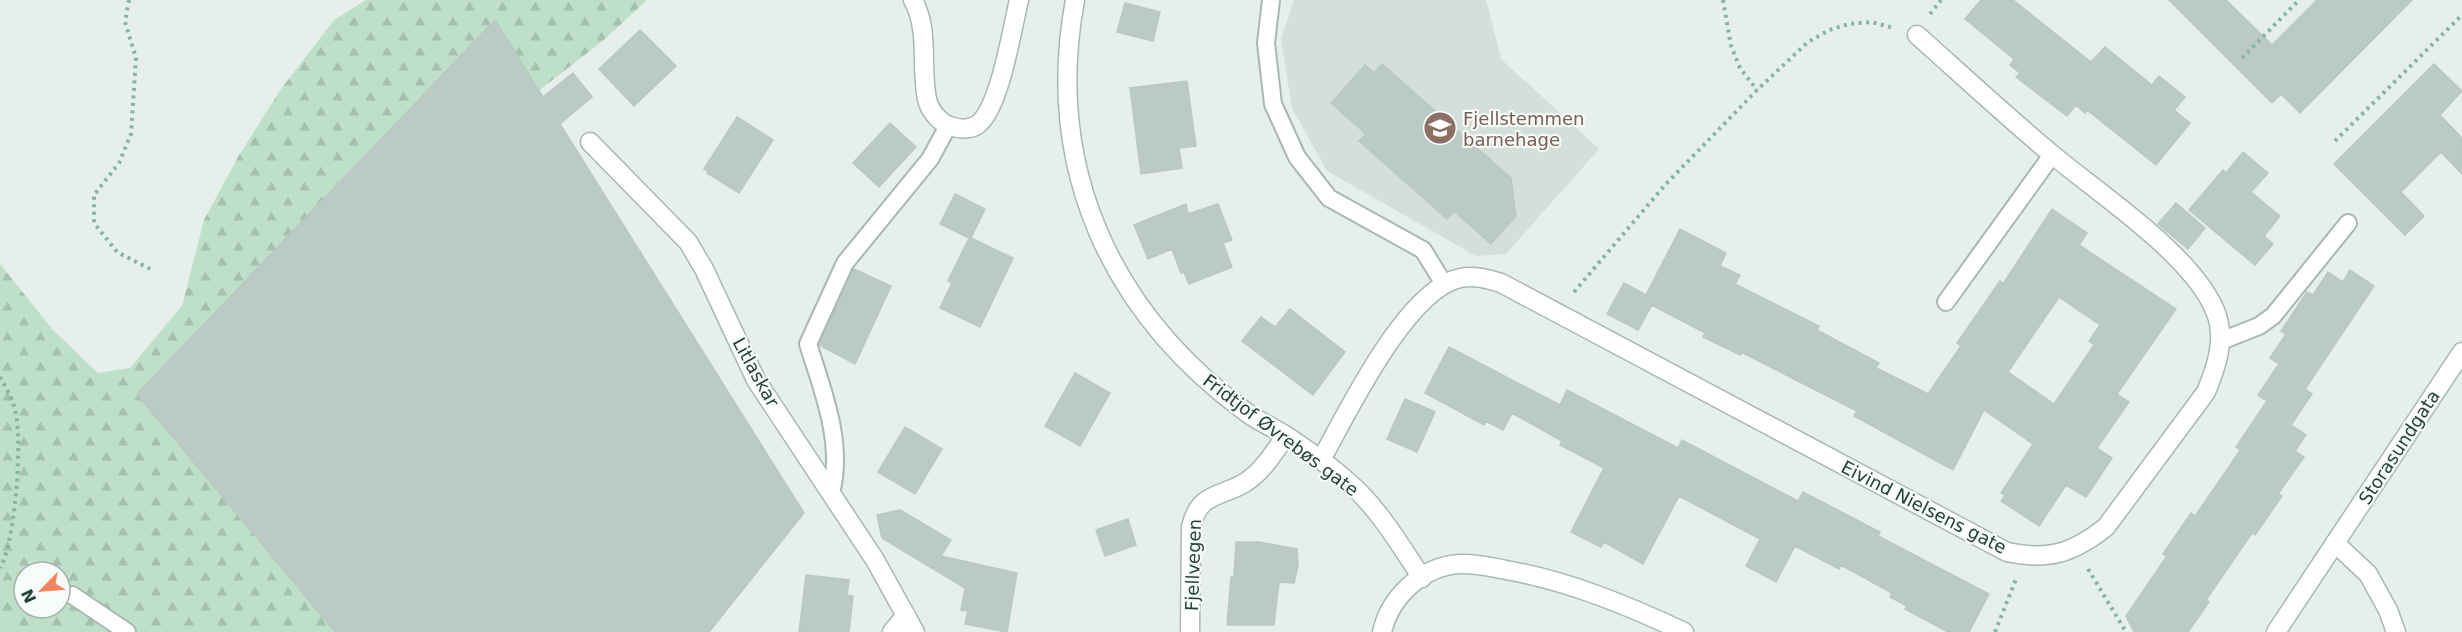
<svg xmlns="http://www.w3.org/2000/svg" width="2462" height="632" font-family="'DejaVu Sans',sans-serif">
<style>
.built{fill:#d4dfda}
.forest{fill:url(#forest-firs);fill-rule:evenodd}
.building{fill:#bbcac4;stroke:#b8c9c2;stroke-width:1.5;fill-rule:evenodd}
.lines{fill:none;stroke-linecap:round;stroke-linejoin:round}
.lane-casing{stroke:#a8b8b2;stroke-width:20}
.street-casing{stroke:#a8b8b2;stroke-width:21}
.secondary-casing{stroke:#a4bbb3;stroke-width:21}
.path{stroke:#86b3a5;stroke-width:4;stroke-dasharray:3 4.5;stroke-linecap:butt}
.lane{stroke:#fff;stroke-width:16}
.street{stroke:#fff;stroke-width:18}
.secondary{stroke:#fff;stroke-width:18}
.labels{text-anchor:middle;dominant-baseline:central;stroke-width:4.5;stroke-linejoin:round;paint-order:stroke}
.education-label{font-size:18px;fill:#785e54;stroke:#f7fbf9;text-anchor:start}
.street-label{font-size:18px;fill:#24423a;stroke:#f7fbf9}
</style>
<defs>
<pattern id="forest-firs" width="22" height="20" patternUnits="userSpaceOnUse" patternTransform="scale(1.5)"><rect width="22" height="20" fill="#bfe0c8"/><path d="M5 1l3.5 6h-7zM16 11l3.5 6h-7z" fill="#a4c1ad"/></pattern>
</defs>
<rect width="100%" height="100%" fill="#e6efeb"/>
<path class="built" d="M1294,0h192l15,59 98,90 -93,105 -30,2 -149,-85 -35,-63 -11,-69z"/>
<path class="forest" d="M366,0h281l-42,39 -92,72 99,521h-612v-368l53,66 45,43 32,-5 52,-62 22,-86 34,-63 43,-68 53,-69zM24,572h36v36h-36z"/>
<path class="building" d="M1981,0h32l78,62 14,-15 47,38 7,-9 26,21 -11,13 16,13 -34,42 -69,-55 -2,3 -9,-8 -9,11 -51,-39 4,-4 -10,-8 4,-6 -49,-40z
M2169,0h57l46,45 45,-45h95l-112,113 -19,-19 -9,9z
M1125,3l35,9 -7,29 -36,-9z
M495,20l48,77 30,-24 19,24 -32,27 244,389 -95,119h-374l-198,-238z
M640,30l36,36 -42,40 -35,-37z
M1382,64l129,114 5,38 -25,28 -37,-33 -7,8 -88,-78 7,-7 -35,-31 34,-38 9,8z
M2434,64l28,27 -22,24 22,23v36l-21,-22 -40,40 23,24 -19,19 -71,-71z
M1187,81l9,65 -17,2 3,20 -41,6 -11,-86z
M737,117l36,23 -34,53 -32,-20 1,-2 -4,-2z
M890,123l26,24 -37,40 -26,-24z
M2243,152l25,21 -17,19 29,24 -16,20 9,8 -18,21 -66,-55 34,-40 3,3z
M955,194l30,15 -14,29 42,20 -33,69 -40,-19 12,-25 -4,-2 21,-43 -29,-14z
M2176,203l29,25 -17,21 -30,-25z
M1186,204l2,10 30,-10 14,36 -9,3 9,24 -43,17 -5,-12 -3,1 -9,-24 -24,10 -14,-34z
M2052,209l35,24 -8,12 97,64 -59,85 12,8 -32,46 15,10 -26,39 -20,-12 -27,41 -38,-25 4,-6 -4,-2 32,-49 -49,-34 -31,60 -99,-54 3,-5 -116,-59 -1,3 -37,-18 2,-4 -53,-28 -14,25 -31,-16 17,-31 22,12 34,-66 46,24 -6,13 20,9 -5,9 84,42 -2,4 62,33 -3,5 52,26 33,-48 -4,-3 43,-62 3,3zM2059,297l41,28 -11,16 5,4 -40,59 -46,-32z
M854,269l37,17 -36,78 -36,-19z
M2350,270l24,16 -69,103 7,5 -21,31 15,10 -11,16 9,6 -26,37 4,2 -27,39 -3,-2 -46,67 3,2 -21,30h-54l-8,-16 41,-60 -4,-2 28,-41 4,3 36,-52 9,-14 -4,-3 31,-46 -9,-6 21,-31 -9,-6 16,-24 -5,-3 26,-39 6,3 15,-23 15,10z
M1290,309l55,43 -32,43 -71,-54 19,-24 14,10z
M1449,347l111,58 7,-15 111,58 4,-8 116,61 5,-9 77,40 -2,4 111,58 -20,38h-21l-43,-23 2,-3 -17,-9 2,-4 -51,-28 -2,4 -44,-23 -19,36 -30,-16 14,-27 -81,-43 -36,68 -39,-22 -3,5 -30,-15 33,-64 -44,-23 2,-4 -50,-28 -9,17 -17,-9 -2,4 -59,-32z
M1075,373l35,20 -30,53 -35,-20z
M1405,399l30,13 -18,40 -30,-13z
M905,427l37,22 -27,45 -37,-22z
M900,510l51,30 -10,16 76,17 -10,59 -42,-8 3,-13 -7,-1 4,-22 -83,-50 -5,-23z
M1128,519l8,26 -31,11 -9,-26z
M1236,542h23l38,7 1,17 -4,17 -15,-1 -5,43h-47l4,-48h3z
M806,575l43,5 -2,15 6,1 -4,36h-50z"/>
<g class="lines">
<defs>
<path id="lane" d="M1271,0l-5,43 7,61 24,53 32,41 94,52 21,34
M1946,302l106,-147
M2221,341l38,-15 14,-10 75,-93
M831,493c13,-49 -8,-102 -23,-149l37,-81 85,-104 18,-33
M72,595l55,37"/>
<path id="street" d="M913,0c17,31 7,66 14,99 2,11 13,24 23,27 8,3 19,4 27,-1 23,-16 35,-97 42,-125
M1075,0c-31,167 35,312 171,412 12,9 26,15 39,23 21,14 43,29 62,46 31,26 53,64 75,97
M590,142l98,100 16,27 52,111 119,180 40,72
M1321,460c26,-47 85,-170 139,-182 14,-3 28,1 41,5l506,269c42,9 66,1 99,-25l100,-135c10,-24 20,-52 10,-79 -21,-56 -115,-118 -162,-157 -47,-39 -92,-81 -137,-121
M2335,543l33,31 20,36 8,22
M892,632l14,-17
M1190,632l1,-105c8,-35 29,-29 55,-45 17,-11 28,-30 40,-46"/>
<path id="secondary" d="M1382,632c8,-35 40,-66 78,-68 15,-1 31,3 46,6 62,11 121,35 178,62
M2276,632l186,-280"/>
</defs>
<use href="#lane" class="lane-casing"/>
<use href="#street" class="street-casing"/>
<use href="#secondary" class="secondary-casing"/>
<path class="path" d="M129,0l-4,22 11,36 -5,76 -12,29 -25,32v28l23,29 37,19
M1723,0l8,46 9,22 17,22
M1930,14l11,-14
M2242,58l57,-58
M2335,141l127,-126
M1574,292l91,-107 92,-95 51,-48 21,-12 20,-6 22,-2 23,6
M0,377c5,9 11,19 14,29 10,29 1,138 -14,162
M2088,569l38,63
M1995,632l21,-53"/>
<use href="#lane" class="lane"/>
<use href="#street" class="street"/>
<use href="#secondary" class="secondary"/>
</g>
<defs>
<symbol id="school-disc" viewBox="-11 -11 22 22"><circle r="9.5" fill="#8d6e63" stroke="#f7fbf9"/><path d="M0-5L7-2L0 1L-7-2ZM-4 1L0 2.5L4 1V4Q0 6-4 4Z" fill="#fff"/></symbol>
</defs>
<g fill-rule="evenodd">
<use href="#school-disc" x="1421" y="109" width="38" height="38"/>
</g>
<g class="labels">
<g class="education-label">
<text x="1463" y="118">Fjellstemmen<tspan x="1463" dy="21">barnehage</tspan></text>
</g>
<g class="street-label">
<text transform="translate(756 372) rotate(61)">Litlaskar</text>
<text transform="translate(1281 435) rotate(37)">Fridtjof Øvrebøs gate</text>
<text transform="translate(2399 447) rotate(-57)">Storasundgata</text>
<text transform="translate(1924 507) rotate(27)">Eivind Nielsens gate</text>
<text transform="translate(1193 565) rotate(-88)">Fjellvegen</text>
</g>
</g>
<g transform="translate(42 590) rotate(245)"><circle r="28" fill="#f7fbf9" stroke="#a3b1ad" stroke-width="1.5"/>
<path d="M0-4.5L10 22L0 15L-10 22Z" fill="#f4845f"/>
<text y="-9" font-size="16" font-weight="bold" text-anchor="middle" fill="#24423a">N</text>
</g>
</svg>
